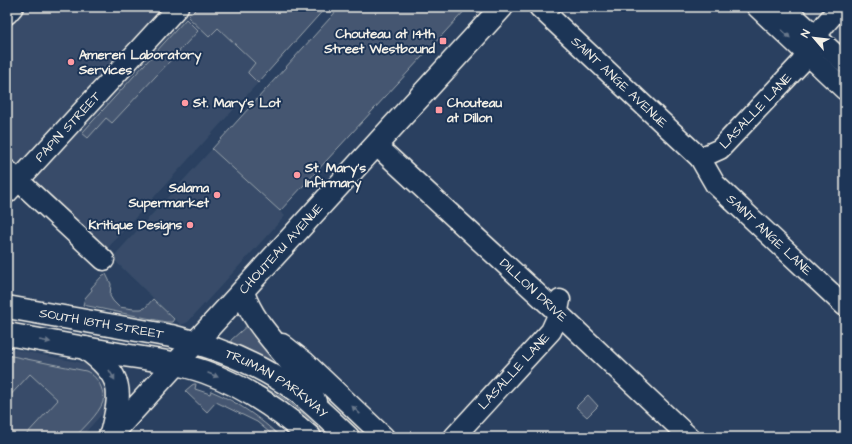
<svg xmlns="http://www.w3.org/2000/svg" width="852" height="444" font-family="'Architects Daughter',sans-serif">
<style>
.built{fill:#374c69}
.green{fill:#445771;stroke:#9ca4ac}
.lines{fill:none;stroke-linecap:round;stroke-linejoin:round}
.minor-casing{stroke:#f4f1e8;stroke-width:23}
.major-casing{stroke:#f4f1e8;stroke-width:25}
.minor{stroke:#1d3557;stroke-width:20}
.major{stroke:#1d3557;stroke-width:22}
.oneway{fill:#68778a}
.poi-dot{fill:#ff9aa2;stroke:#1d3557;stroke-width:1.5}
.labels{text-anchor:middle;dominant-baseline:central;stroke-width:4;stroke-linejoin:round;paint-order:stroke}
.poi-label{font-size:13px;font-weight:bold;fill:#f4f1e8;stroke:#1d3557;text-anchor:start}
.street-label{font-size:13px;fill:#f4f1e8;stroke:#1d3557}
</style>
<rect width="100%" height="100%" fill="#2a4060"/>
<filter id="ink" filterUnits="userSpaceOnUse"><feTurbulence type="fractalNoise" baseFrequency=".025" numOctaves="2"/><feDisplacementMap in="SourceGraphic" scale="8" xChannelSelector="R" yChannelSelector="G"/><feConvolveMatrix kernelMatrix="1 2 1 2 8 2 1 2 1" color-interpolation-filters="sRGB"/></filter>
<g filter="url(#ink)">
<path class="built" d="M24,7h142l-146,158 -4,1 -9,-4v-136z
M190,7h6l70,67 -161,177 -73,-70 2,-4z
M212,149l73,67 -90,98 -7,8 -7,3 -69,-67z
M7,348l75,15 9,3 16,14v25l-5,9 -21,23h-74z"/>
<path class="green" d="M196,7h130l-68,76 -10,-10v-1l7,-9 -37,-35 -9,9 -21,-20 9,-9z
M340,7h128l-188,204 -68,-62z
M186,19l12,12 -86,92 -6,-5 -18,20 -6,-5z
M106,274l5,10 -1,12 3,5 6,6 15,2h7l4,-1 8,-9 21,20 -2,3h-6l-83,-17 2,-7 7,-8 -1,-2 12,-13z
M249,324l46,52 -64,-32v-4z
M7,355l79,16c7,3 12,9 15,16 2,5 3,10 2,15 -5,13 -19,25 -28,35h-51l34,-37 -28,-26 -23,25z
M302,367l72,70h-12l-25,-24z
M225,368c18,9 36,17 53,27 19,11 35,27 51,42h-7l-30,-26z
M194,384h2l-1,5 15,5 1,-3c29,12 47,26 70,46h-6l-18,-15 -41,-20 -9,10 -22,-21 7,-6z
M588,395l10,11 -11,11 -11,-10z"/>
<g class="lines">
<defs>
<g id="minor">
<path id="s1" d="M539,7l161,151 15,26 130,122"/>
<path d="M757,7l88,83"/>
<path d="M784,7l61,56"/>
<path d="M7,14l6,-7"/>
<path id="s2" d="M376,145l181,167 132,125"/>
<path id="s3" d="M700,158l20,-9 81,-86 15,-27 10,-13 14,-16"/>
<path d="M7,170l97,90"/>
<path id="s4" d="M7,193l171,-186"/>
<path d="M282,344l23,18 79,75"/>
<path id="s5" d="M454,437l97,-106 5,-11 4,-20"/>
</g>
<g id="major">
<path d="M243,292c13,42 56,68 72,110"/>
<path id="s6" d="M7,307l164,29c45,11 89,28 127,56 18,14 34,30 50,45"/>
<path d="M7,334c39,7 78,14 117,21 27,4 55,8 81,17 39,14 74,38 105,65"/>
<path d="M85,348c39,28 37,43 26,86"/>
<path id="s7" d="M109,437l393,-430"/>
</g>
</defs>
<use href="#minor" class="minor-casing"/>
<use href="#major" class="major-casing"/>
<use href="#minor" class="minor"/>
<use href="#major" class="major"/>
</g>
<defs><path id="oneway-solid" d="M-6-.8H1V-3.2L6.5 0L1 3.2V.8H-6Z"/></defs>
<g class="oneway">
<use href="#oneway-solid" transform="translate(786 34) rotate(43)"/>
<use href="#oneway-solid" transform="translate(45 341) rotate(10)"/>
<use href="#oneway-solid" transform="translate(112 375) rotate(60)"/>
<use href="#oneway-solid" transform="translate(213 375) rotate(23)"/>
<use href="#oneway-solid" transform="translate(356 410) rotate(-136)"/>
</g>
</g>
<g class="poi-dot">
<rect x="439" y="37" width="8" height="8" rx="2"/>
<circle cx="71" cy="62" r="4"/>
<circle cx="185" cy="103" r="4"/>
<rect x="435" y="106" width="8" height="8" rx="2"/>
<circle cx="297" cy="175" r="4"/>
<circle cx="217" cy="195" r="4"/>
<circle cx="190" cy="225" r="4"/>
</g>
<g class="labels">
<g class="poi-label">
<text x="435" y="34" text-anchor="end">Chouteau at 14th<tspan x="435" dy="15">Street Westbound</tspan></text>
<text x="79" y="55">Ameren Laboratory<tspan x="79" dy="15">Services</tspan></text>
<text x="193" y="103">St. Mary's Lot</text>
<text x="447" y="103">Chouteau<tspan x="447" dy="15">at Dillon</tspan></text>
<text x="305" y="168">St. Mary's<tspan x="305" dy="15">Infirmary</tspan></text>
<text x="209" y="188" text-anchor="end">Salama<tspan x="209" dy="15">Supermarket</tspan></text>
<text x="182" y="225" text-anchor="end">Kritique Designs</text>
</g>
<g class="street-label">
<text stroke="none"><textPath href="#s1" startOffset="110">SAINT ANGE AVENUE</textPath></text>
<text stroke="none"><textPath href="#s3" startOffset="74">LASALLE LANE</textPath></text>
<text stroke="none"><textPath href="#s4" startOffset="90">PAPIN STREET</textPath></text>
<text stroke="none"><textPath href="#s1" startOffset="325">SAINT ANGE LANE</textPath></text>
<text stroke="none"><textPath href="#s7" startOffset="255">CHOUTEAU AVENUE</textPath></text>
<text stroke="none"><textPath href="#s2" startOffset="214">DILLON DRIVE</textPath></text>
<text stroke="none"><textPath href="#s6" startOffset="96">SOUTH 18TH STREET</textPath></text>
<text stroke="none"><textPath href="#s5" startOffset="89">LASALLE LANE</textPath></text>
<text stroke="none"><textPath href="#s6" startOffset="283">TRUMAN PARKWAY</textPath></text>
</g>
</g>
<rect width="852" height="444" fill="none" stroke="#1d3557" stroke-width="24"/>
<rect x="12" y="12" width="828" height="420" fill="none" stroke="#f4f1e8" stroke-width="1.5" filter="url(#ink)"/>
<g transform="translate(814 38) rotate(298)" stroke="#1d3557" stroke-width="3" paint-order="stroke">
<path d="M0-3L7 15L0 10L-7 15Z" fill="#f4f1e8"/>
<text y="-6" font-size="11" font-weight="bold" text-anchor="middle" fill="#f4f1e8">N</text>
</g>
</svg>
